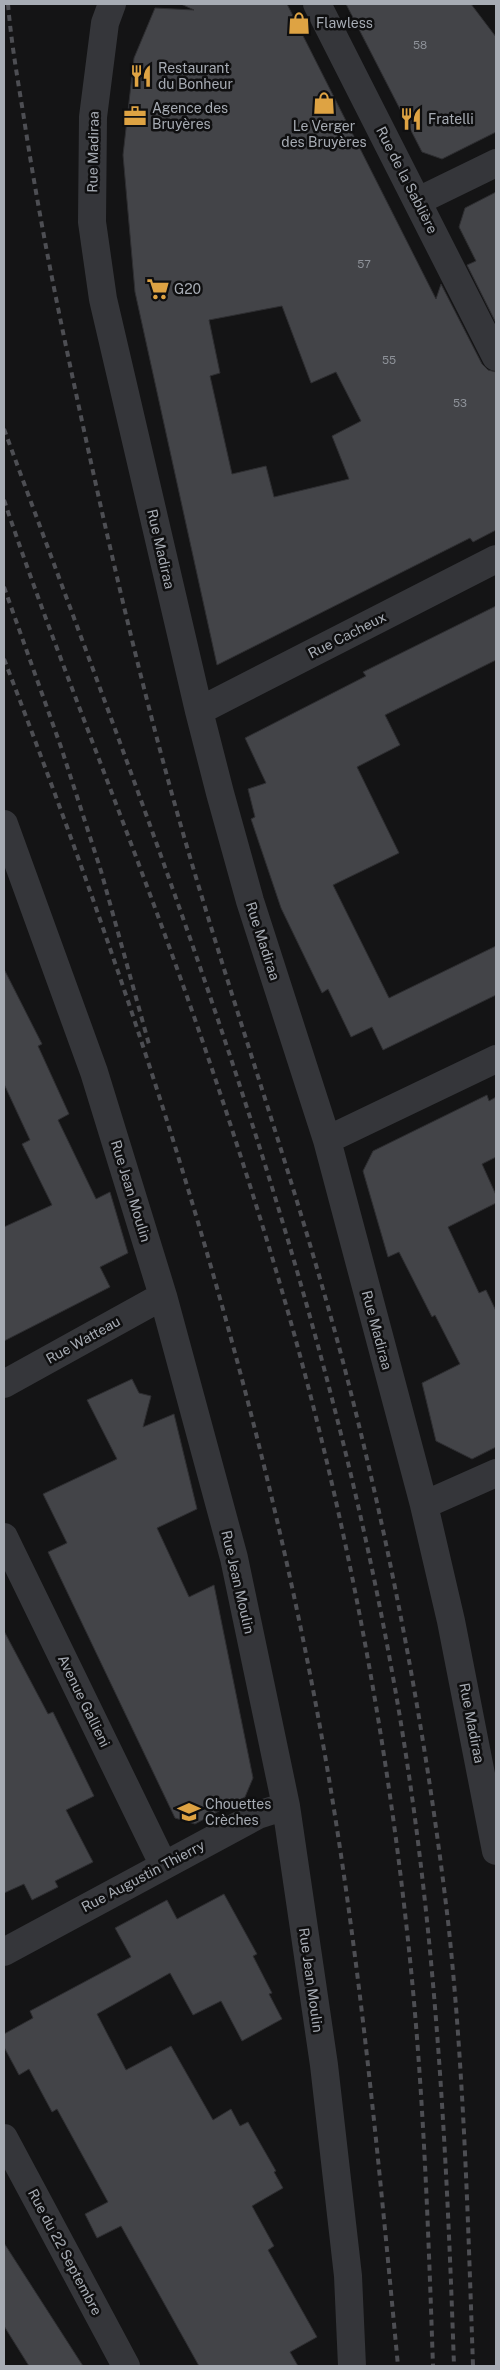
<svg xmlns="http://www.w3.org/2000/svg" width="500" height="2370" font-family="'Public Sans',sans-serif">
<style>
.building{fill:#434448;stroke:#2e2e31;fill-rule:evenodd}
.lines{fill:none;stroke-linecap:round;stroke-linejoin:round}
.street{stroke:#35363a;stroke-width:28}
.rail{stroke:#4d4e53;stroke-width:4;stroke-dasharray:6 5;stroke-linecap:butt}
.labels{text-anchor:middle;dominant-baseline:central;stroke-width:5;stroke-linejoin:round;paint-order:stroke}
.number-label{font-size:11px;fill:#8e9299}
.poi-label{font-size:14px;fill:#a7acb4;stroke:#0f0f10;text-anchor:start}
.street-label{font-size:14px;fill:#a7acb4;stroke:#0f0f10}
</style>
<rect width="100%" height="100%" fill="#141415"/>
<path class="building" d="M181,4h106l149,295 5,-15 41,80 6,6 8,2v158l-23,12 -3,-4 -253,127 -82,-373 -12,-137 11,-97 21,-50 39,2zM282,306l29,77 25,-11 25,49 -29,15 17,43 -75,18 -8,-31 -34,8 -22,-98 10,-3 -11,-53z
M346,4h125l25,33v95l-54,27 -20,-7z
M496,192v131l-29,-58 9,-4 -17,-34 6,-19z
M496,606v54l-111,55 15,30 -43,22 42,86 -66,32 56,113 107,-52v49l-113,55 -11,-23 -21,10 -23,-48 -6,4 -41,-85 -30,-89 4,-2 -7,-28 18,-6 -21,-45 121,-62 -3,-4z
M4,969l38,75 -4,2 31,68 -11,6 38,79 14,-7 18,61 -28,14 10,20 -106,54v-114l48,-22 -30,-61 8,-4 -26,-56z
M487,1095l2,6 7,-4v60l-14,7 14,31v8l-48,24 31,66 7,-3 10,21v136l-24,12 -36,-18 -14,-58 38,-19 -25,-49 -3,2 -33,-65 -11,5 -25,-86 10,-20z
M132,1379l7,14 12,3 -8,31 31,-13 23,95 -40,19 32,69 25,-12 39,193 -8,19 -50,27 -20,-6 -127,-266 19,-9 -24,-49 74,-35 -30,-59z
M4,1631l44,83 5,-2 41,84 -28,14 27,52 -38,19 3,6 -26,13 -8,-16 -20,9z
M224,1894l33,60 -4,2 19,37 -3,1 13,25 -40,22 -21,-40 -28,14 -23,-42 -73,41 29,56 45,-24 42,74 18,-11 9,17 8,-4 28,49 -2,1 9,16 -31,18 22,40 -6,4 49,87 -27,15 8,14h-99l-78,-140 -24,12 -12,-24 23,-12 -51,-93 -5,3 -23,-43 -10,6 -15,-28v-13l29,-16 -3,-7 101,-54 -16,-29 52,-28 10,19z
M4,2243l79,123h-54l-25,-40z"/>
<g class="lines">
<path class="street" d="M112,4l-7,19 -12,94 -1,105 11,77 96,412 21,82 30,108 77,239 97,365 27,116 45,230
M317,4l179,353
M418,201l78,-38
M199,711l297,-152
M4,824l90,248 69,224 71,262 52,248 38,259 24,211 4,90
M327,1140l169,-81
M4,1384l159,-88
M424,1505l72,-32
M4,1537l159,327
M4,1952l254,-137 28,-9
M4,2138l122,228"/>
<path class="rail" d="M8,4c3,36 9,72 15,108 12,80 27,159 44,239 30,142 62,285 100,425 53,195 123,386 175,582 49,188 85,379 107,572 15,145 19,291 24,436
M4,429c149,405 310,810 387,1237 43,234 55,463 63,700
M4,500c43,128 94,254 141,381 42,112 81,226 116,340 72,231 120,470 146,710 16,144 21,290 26,435
M4,587l57,160 40,124 49,177
M4,659c127,329 238,668 306,1015 45,229 66,459 88,692"/>
</g>
<defs>
<symbol id="shop-bare" viewBox="-9 -9 18 18"><path d="M-5-2.5h2.3a2.7 3.5 0 0 1 5.4 0H5L5.5 6h-11ZM-1.5-2.5h3a1.5 2.3 0 0 0-3 0Z" fill="#dea343" stroke="#0f0f10" stroke-width="2.5" paint-order="stroke"/></symbol>
<symbol id="restaurant-bare" viewBox="-9 -9 18 18"><path d="M-5-6h1v4h1v-4h1v4h1v-4h1v5L-1.5 .5V6h-2V.5L-5-1ZM5-6V6H3V1.5H1.5Q1.5-4 5-6Z" fill="#dea343" stroke="#0f0f10" stroke-width="2.5" paint-order="stroke"/></symbol>
<symbol id="office-bare" viewBox="-9 -9 18 18"><path d="M-6-3h4V-5.5h4V-3h4V5H-6ZM-1-4.5V-3h2v-1.5ZM-6 0V1H6V0Z" fill="#dea343" stroke="#0f0f10" stroke-width="2.5" paint-order="stroke"/></symbol>
<symbol id="supermarket-bare" viewBox="-9 -9 18 18"><path d="M-6-5.5h2.5l.6 2H6L4.5 2H-2.5L-4.4-4H-6ZM-1.5 3.2a1.3 1.3 0 1 0 .1 0ZM3 3.2a1.3 1.3 0 1 0 .1 0Z" fill="#dea343" stroke="#0f0f10" stroke-width="2.5" paint-order="stroke"/></symbol>
<symbol id="school-bare" viewBox="-9 -9 18 18"><path d="M0-5L7-2L0 1L-7-2ZM-4 1L0 2.5L4 1V4Q0 6-4 4Z" fill="#dea343" stroke="#0f0f10" stroke-width="2.5" paint-order="stroke"/></symbol>
</defs>
<g fill-rule="evenodd">
<use href="#shop-bare" x="283" y="7" width="32" height="32"/>
<use href="#restaurant-bare" x="125" y="60" width="32" height="32"/>
<use href="#shop-bare" x="308" y="87" width="32" height="32"/>
<use href="#office-bare" x="119" y="100" width="32" height="32"/>
<use href="#restaurant-bare" x="395" y="103" width="32" height="32"/>
<use href="#supermarket-bare" x="142" y="273" width="32" height="32"/>
<use href="#school-bare" x="173" y="1796" width="32" height="32"/>
</g>
<g class="labels">
<g class="number-label">
<text x="420" y="45">58</text>
<text x="364" y="264">57</text>
<text x="389" y="360">55</text>
<text x="460" y="403">53</text>
</g>
<g class="poi-label">
<text x="316" y="23">Flawless</text>
<text x="158" y="68">Restaurant<tspan x="158" dy="16">du Bonheur</tspan></text>
<text x="152" y="108">Agence des<tspan x="152" dy="16">Bruyères</tspan></text>
<text x="428" y="119">Fratelli</text>
<text x="324" y="126" text-anchor="middle">Le Verger<tspan x="324" dy="16">des Bruyères</tspan></text>
<text x="174" y="289">G20</text>
<text x="205" y="1804">Chouettes<tspan x="205" dy="16">Crèches</tspan></text>
</g>
<g class="street-label">
<text transform="translate(93 152) rotate(-89)">Rue Madiraa</text>
<text transform="translate(407 180) rotate(63)">Rue de la Sablière</text>
<text transform="translate(161 549) rotate(77)">Rue Madiraa</text>
<text transform="translate(347 635) rotate(-27)">Rue Cacheux</text>
<text transform="translate(263 941) rotate(72)">Rue Madiraa</text>
<text transform="translate(131 1191) rotate(73)">Rue Jean Moulin</text>
<text transform="translate(377 1330) rotate(75)">Rue Madiraa</text>
<text transform="translate(83 1340) rotate(-29)">Rue Watteau</text>
<text transform="translate(238 1582) rotate(77)">Rue Jean Moulin</text>
<text transform="translate(84 1701) rotate(64)">Avenue Gallieni</text>
<text transform="translate(472 1723) rotate(79)">Rue Madiraa</text>
<text transform="translate(143 1876) rotate(-28)">Rue Augustin Thierry</text>
<text transform="translate(311 1980) rotate(82)">Rue Jean Moulin</text>
<text transform="translate(65 2252) rotate(62)">Rue du 22 Septembre</text>
</g>
</g>
<rect width="500" height="2370" fill="none" stroke="#a7acb4" stroke-width="10"/>
</svg>
